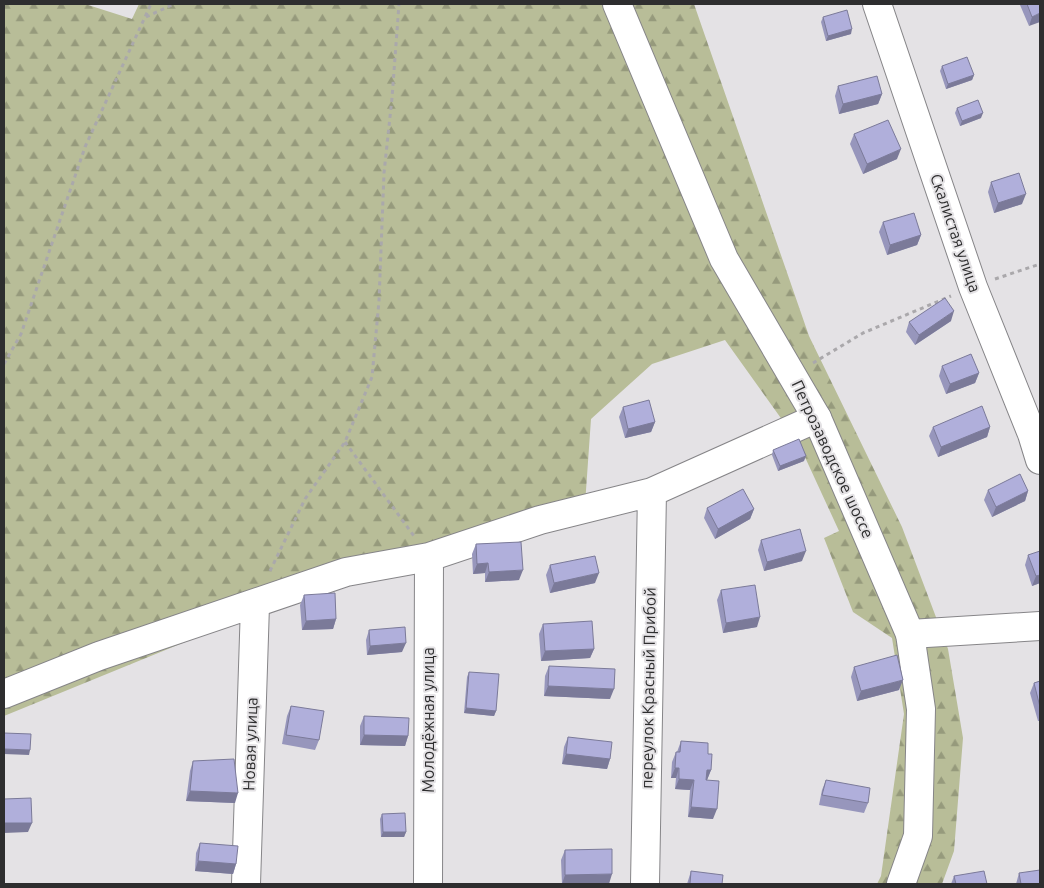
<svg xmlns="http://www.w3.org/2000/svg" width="1044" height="888" font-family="Ubuntu,sans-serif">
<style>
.forest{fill:url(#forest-firs)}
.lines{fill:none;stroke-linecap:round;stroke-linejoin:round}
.minor-casing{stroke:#868588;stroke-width:30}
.major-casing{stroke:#868588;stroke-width:30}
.path{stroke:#aaa8ab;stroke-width:3;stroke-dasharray:4 4;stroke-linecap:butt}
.minor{stroke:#fff;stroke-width:28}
.major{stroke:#fff;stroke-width:28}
.wall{fill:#9796bc}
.shaded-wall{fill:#7b7a99}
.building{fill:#b0afdb;stroke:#7b7a99}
.labels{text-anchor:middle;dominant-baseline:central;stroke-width:4;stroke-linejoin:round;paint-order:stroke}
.street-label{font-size:16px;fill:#2e2e2f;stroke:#e4e2e5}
</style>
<defs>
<pattern id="forest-firs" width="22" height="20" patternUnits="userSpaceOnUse" patternTransform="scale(1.25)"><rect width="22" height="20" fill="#b8bd98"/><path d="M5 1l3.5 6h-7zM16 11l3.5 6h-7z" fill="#969a7c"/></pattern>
</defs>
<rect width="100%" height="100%" fill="#e4e2e5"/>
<path class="forest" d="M4,4h81l47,15 7,-15h555l115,332 93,191 46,122 15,89 -9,113 -12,33h-65l4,-8 23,-162 -12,-76 -39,-26 -29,-74 15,-7 -41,-89 -73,-102 -73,24 -61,55 -7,100 -291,79 -289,118z"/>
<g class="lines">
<defs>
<path id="minor" d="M877,4l96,283 59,147 8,26
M910,634l130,-8
M4,694l95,-38 247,-84 83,-15 111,-37 112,-28 165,-74
M246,884l9,-279
M428,884l1,-327
M645,884l7,-392"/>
<path id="major" d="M617,4l107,255 93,159 93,216 11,75 -3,127 -17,48"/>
</defs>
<use href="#minor" class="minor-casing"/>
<use href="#major" class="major-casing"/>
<path class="path" d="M146,17l28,-13
M995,279l45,-15
M813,363l50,-30 88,-37
M4,364l17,-30 64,-187 66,-143
M345,442l69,94
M270,571l35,-72 40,-57 27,-65 7,-76 5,-128 8,-75 7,-94"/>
<use href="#minor" class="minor"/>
<use href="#major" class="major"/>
</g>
<path class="wall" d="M1021,4h19l-11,22 -9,-21z
M823,17l28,17 -25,7 -5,-19z
M942,66l32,9 -2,5 -26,9 -6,-18z
M838,86l44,8 -4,10 -39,10 -4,-18z
M957,108l24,10 -21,8 -5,-13z
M854,134l43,25 -34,15 -13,-30z
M991,182l31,22 -28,9 -6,-21z
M883,222l38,13 -4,10 -30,10 -8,-23z
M951,321l-36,24 -9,-13 3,-10z
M942,366l37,7 -4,10 -29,11 -7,-18z
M623,407l32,15 -4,10 -26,6 -6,-21z
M933,427h57l-3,10 -49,20 -9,-21z
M773,450l31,11 -26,10 -6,-16z
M988,490l40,1 -3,10 -33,16 -8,-17z
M707,508l47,1 -4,10 -35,20 -11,-21z
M761,540l41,21 -38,10 -6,-21z
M476,544l43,36 -34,2v-9l-12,1 -1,-20z
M1028,555l12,28 -8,3 -7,-21z
M550,565l45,18 -45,10 -4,-18z
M721,590l36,37 -34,6 -6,-33z
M304,595l32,24 -3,10 -31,1 -2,-25z
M543,624l51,25 -4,9 -49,3 -2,-27z
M369,630l33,22 -35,3 -1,-15z
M549,666l61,33 -66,-3 1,-20z
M854,667l45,23 -42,11 -6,-24z
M469,672l27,39 -2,5 -30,-3 3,-36z
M1040,681v40h-2l-8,-28 4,-10z
M291,706l28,34 -4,10 -33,-6 5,-28z
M364,716l44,20 -3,10 -45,-1v-19z
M568,737l42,22 -3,10 -45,-5 2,-17z
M681,741l27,13 3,16 -4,10 6,39 -25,-2 2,-27 -15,-1 1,-11h-5l1,-16 4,-10h1z
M193,761l42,42 -49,-2 4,-30z
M826,780l42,23 -4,10 -45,-8 3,-15z
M382,814l24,18 -2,5h-23l-1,-18z
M200,843l36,21 -3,10 -38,-3 1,-18z
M565,850l44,34h-47l-1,-24z
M691,871l31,13h-35z
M1019,873l21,11h-24z
M954,876l33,8h-36z"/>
<path class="shaded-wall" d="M1040,13v9l-11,4 3,-9z
M852,29l-1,5 -25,7 2,-5z
M974,75l-2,5 -26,9 2,-5z
M882,94l-4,10 -39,10 4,-10z
M983,113l-2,5 -21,8 2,-5z
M901,149l-4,10 -34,15 4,-10z
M1026,194l-4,10 -28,9 4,-10z
M921,235l-4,10 -30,10 3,-10z
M954,311l-3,10 -36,24 4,-10z
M979,373l-4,10 -29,11 4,-10z
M655,422l-4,10 -26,6 3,-9z
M990,427l-3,10 -49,20 3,-10z
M806,456l-2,5 -26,10 2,-5z
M1028,491l-3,10 -33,16 4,-10z
M754,509l-4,10 -35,20 3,-10z
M806,551l-4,10 -38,10 3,-9z
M488,563l-3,10 -12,1 4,-10z
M523,570l-4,10 -34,2 4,-10z
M599,573l-4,10 -45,10 4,-10z
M1040,575v8l-8,3 4,-10z
M760,617l-3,10 -34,6 3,-10z
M336,619l-3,10 -31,1 4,-9z
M406,643l-4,9 -35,3 3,-9z
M594,649l-4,9 -49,3 4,-10z
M903,680l-4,10 -42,11 4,-10z
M548,686l66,3 -4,10 -66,-3z
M466,708l30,3 -2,5 -30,-3z
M364,735l44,1 -3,10 -45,-1z
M4,749l26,1 -1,5 -25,-1z
M566,754l44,5 -3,10 -45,-5z
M675,768h4l-3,10h-5z
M707,770h4l-4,10h-4z
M679,779l15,1 -4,10 -15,-1z
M190,791l48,2 -3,10 -49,-2z
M691,807l26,2 -4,10 -25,-2z
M4,823h28l-4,9 -24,1z
M383,832h23l-2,5h-23z
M198,861l38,3 -3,10 -38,-3z
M612,874l-3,10h-47l3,-9z"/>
<path class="building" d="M1027,4h13v9l-8,4z
M847,10l5,19 -24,7 -5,-19z
M967,57l7,18 -26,9 -6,-18z
M877,76l5,18 -39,10 -5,-18z
M978,100l5,13 -21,8 -5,-13z
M888,120l13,29 -34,15 -13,-30z
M1019,173l7,21 -28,9 -7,-21z
M914,213l7,22 -31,10 -7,-23z
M945,298l9,13 -35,24 -10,-13z
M971,354l8,19 -29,11 -8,-18z
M649,400l6,22 -27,7 -5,-22z
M982,406l8,21 -49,20 -8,-20z
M799,439l7,17 -26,10 -7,-16z
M1020,474l8,17 -32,16 -8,-17z
M743,489l11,20 -36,20 -11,-21z
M800,529l6,22 -39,11 -6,-22z
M521,542l2,28 -34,2 -1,-9 -11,1 -1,-20z
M1040,551v24l-4,1 -8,-21z
M595,556l4,17 -45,10 -4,-18z
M755,585l5,32 -34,6 -5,-33z
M335,593l1,26 -30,2 -2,-26z
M592,621l2,28 -49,2 -2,-27z
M405,627l1,16 -36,3 -1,-16z
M897,655l6,25 -42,11 -7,-24z
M549,666l66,3 -1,20 -66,-3z
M469,672l30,2 -3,37 -30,-3z
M1040,681v26l-6,-24z
M291,706l33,5 -5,29 -33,-5z
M364,716l45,2 -1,18 -44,-1z
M4,733l27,1 -1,16 -26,-1z
M568,737l44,5 -2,17 -44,-5z
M681,741l27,2v11h4l-1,16h-4l-1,10 13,1 -2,28 -26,-2 3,-27 -15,-1v-11h-4l1,-16h4z
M234,759l4,34 -48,-2 3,-30z
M826,780l44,8 -2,15 -46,-8z
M31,798l1,25h-28v-24z
M405,813l1,19h-23l-1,-18z
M200,843l38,3 -2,18 -38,-3z
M612,849v25l-47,1v-25z
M1040,870v14h-19l-2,-11z
M691,871l32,4 -1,9h-32z
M984,871l3,13h-31l-2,-8z"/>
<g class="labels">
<g class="street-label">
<text transform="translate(956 233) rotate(71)">Скалистая улица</text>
<text transform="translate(833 459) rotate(65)">Петрозаводское шоссе</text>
<text transform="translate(648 688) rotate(-89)">переулок Красный Прибой</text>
<text transform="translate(428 720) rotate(-90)">Молодёжная улица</text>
<text transform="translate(250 744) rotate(-88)">Новая улица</text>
</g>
</g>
<rect width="1044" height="888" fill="none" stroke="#2e2e2f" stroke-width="10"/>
</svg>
